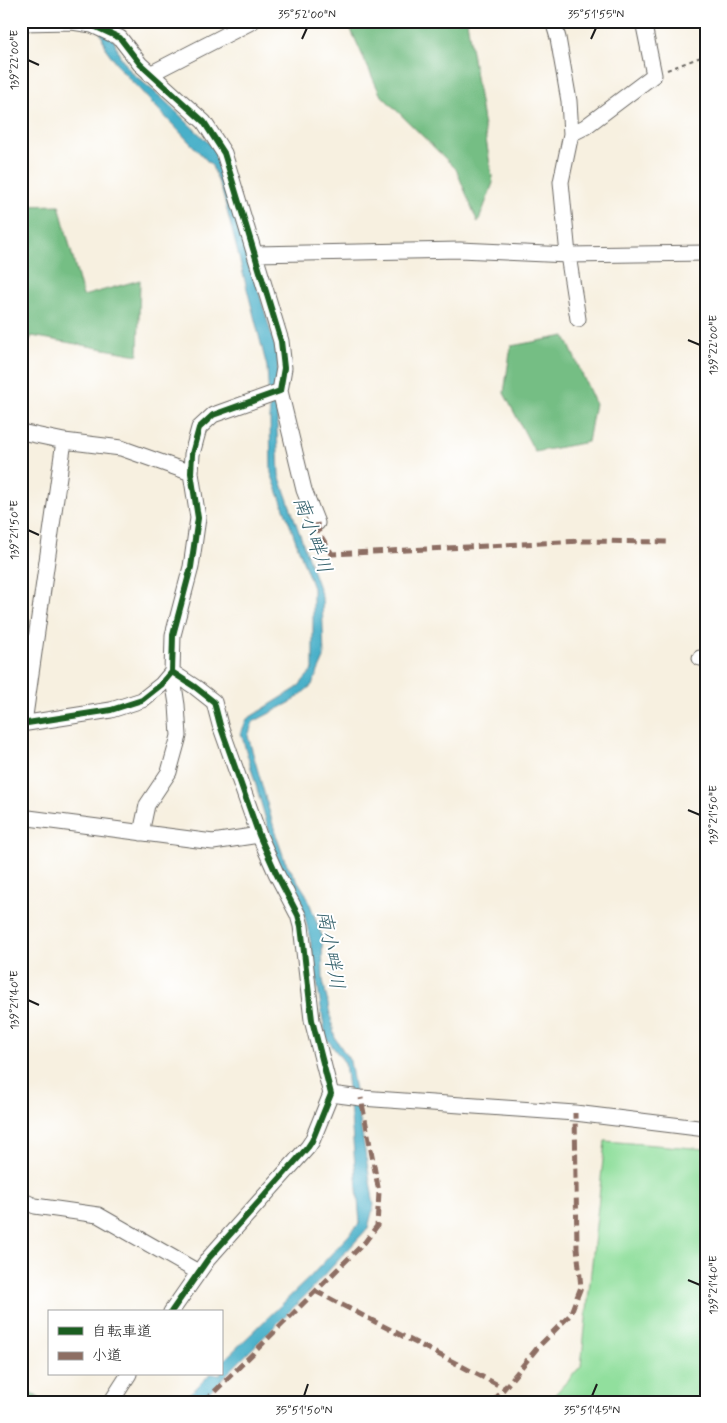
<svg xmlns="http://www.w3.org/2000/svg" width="727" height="1423" font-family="Mynerve,'Klee One',sans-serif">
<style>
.green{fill:#91df9d;stroke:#567e5c}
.forest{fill:#74be84;stroke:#486d50}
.water{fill:#4ab0c9;stroke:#336672}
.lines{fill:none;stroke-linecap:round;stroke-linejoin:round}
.minor-casing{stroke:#696661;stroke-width:17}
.path{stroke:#696661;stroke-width:2;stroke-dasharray:4 4;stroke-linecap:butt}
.minor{stroke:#fff;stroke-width:15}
.quiet{stroke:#8d6e63;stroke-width:5;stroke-dasharray:10 5;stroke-linecap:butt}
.cycleway-casing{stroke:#fff;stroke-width:9}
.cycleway{stroke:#1b5e20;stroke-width:6}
.ticks{fill:none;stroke:#1c1c1c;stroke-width:2}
.labels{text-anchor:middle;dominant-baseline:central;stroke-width:4;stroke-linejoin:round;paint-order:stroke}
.water-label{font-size:20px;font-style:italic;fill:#315f6a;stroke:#fff}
.neatline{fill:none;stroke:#1c1c1c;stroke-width:2}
.ticks-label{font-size:12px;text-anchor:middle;fill:#1c1c1c}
</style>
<rect width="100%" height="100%" fill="#fff"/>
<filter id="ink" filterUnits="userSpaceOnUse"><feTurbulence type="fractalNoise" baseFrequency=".02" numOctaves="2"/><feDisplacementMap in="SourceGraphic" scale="10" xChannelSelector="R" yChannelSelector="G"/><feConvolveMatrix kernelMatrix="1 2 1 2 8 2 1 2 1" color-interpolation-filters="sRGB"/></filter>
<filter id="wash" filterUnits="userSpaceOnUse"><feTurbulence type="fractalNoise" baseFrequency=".0096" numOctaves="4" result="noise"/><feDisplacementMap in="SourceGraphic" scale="20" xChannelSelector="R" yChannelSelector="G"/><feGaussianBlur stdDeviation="1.12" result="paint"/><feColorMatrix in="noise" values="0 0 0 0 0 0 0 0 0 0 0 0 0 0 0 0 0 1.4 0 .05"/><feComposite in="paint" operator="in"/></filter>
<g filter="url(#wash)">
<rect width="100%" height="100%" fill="#f7f0e0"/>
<path class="green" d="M605,1141l101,8v253h-158l33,-36z"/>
<path class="forest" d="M347,21h120l26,162 -15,40 -22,-54 -76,-75z
M59,205l24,91 57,-16 -2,75 -106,-19 -11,20v-150z
M565,336l30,67 -7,39 -53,10 -31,-59 7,-47z
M21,1385l23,17h-23z"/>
<path class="water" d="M97,21h10l12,33 12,18 32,27 54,52 61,205 -1,74 2,45 43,122 2,61 -12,27 -19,16 -40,21 -5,14 28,99 9,26 21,33 16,42 1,44 12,58 15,23 24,144 -6,23 -60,65 -100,100 -12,9h-18l16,-12 16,-16h11v-11l89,-86 50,-54 -10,-117 -5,-43 -19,-25 -16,-99 -9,-39 -23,-38 -37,-129 6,-14 50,-31 16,-19v-81l-42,-115 -1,-56 -3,-50 -45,-176 -10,-25 -90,-95 -16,-22z"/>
</g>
<g filter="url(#ink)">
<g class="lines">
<defs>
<path id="minor" d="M553,21l5,17 11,63 2,33 -10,48 7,73 10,64
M21,23l51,-1 20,3 28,13 20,26 64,58 20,31 57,188 3,27 -4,23 -67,24 -14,13 -7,26 -1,19 7,45 -7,49 -18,68 -1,37 -11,13 -19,15 -31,10 -90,14
M150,74l103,-53
M571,134l14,-7 69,-52 -11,-54
M255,254l205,-4 108,5 138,-2
M280,391l24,99 13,33
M21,432l43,9 57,7 70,25
M700,658h6
M24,723l40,-282
M21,817l192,25 46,-7
M141,833l6,-28 22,-33 10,-36 -2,-31 -5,-33
M331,1094l30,4 214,15 131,16
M21,1200l14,6 63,9 100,57
M171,1312l37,-53 100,-112 4,-6 19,-47 -19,-74 -11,-94 -3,-11 -22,-42 -17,-38 -39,-110 -6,-23 -19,-15 -23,-15
M111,1402l18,-28"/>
</defs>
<use href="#minor" class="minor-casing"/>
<path class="path" d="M667,70l39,-15"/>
<use href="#minor" class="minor"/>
<path class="quiet" d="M317,523l2,10 13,21 249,-13 89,1
M315,1291l189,97
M204,1402l161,-160 12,-16 2,-34 -18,-94
M493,1402l45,-55 32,-32 11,-28 -4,-39 -2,-135"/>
<defs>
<path id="cycleway" d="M21,23l51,-1 20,3 28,13 20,26 64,58 20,31 57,188 3,27 -4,23 -67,24 -14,13 -7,26 -1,19 7,45 -7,49 -18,68 -1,37 -11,13 -19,15 -31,10 -90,14
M171,1312l37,-53 100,-112 4,-6 19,-47 -19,-74 -11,-94 -3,-11 -22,-42 -17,-38 -39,-110 -6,-23 -19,-15 -23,-15"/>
</defs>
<use href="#cycleway" class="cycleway-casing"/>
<use href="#cycleway" class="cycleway"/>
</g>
</g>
<path class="ticks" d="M302,39l5,-11M591,39l5,-11M28,60l11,5M688,340l12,5M28,530l11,5M688,810l12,5M28,1000l11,5M688,1280l12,5M304,1396l4,-12M592,1396l5,-12"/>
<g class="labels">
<g class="water-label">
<text transform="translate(312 535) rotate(71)">南小畔川</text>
<text transform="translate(330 950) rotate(80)">南小畔川</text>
</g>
</g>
<rect width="727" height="1423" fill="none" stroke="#fff" stroke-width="55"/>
<rect x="48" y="1310" width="175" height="65" fill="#ffffff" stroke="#a4a4a4"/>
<rect x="58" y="1327" width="25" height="8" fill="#1b5e20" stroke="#a4a4a4"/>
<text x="92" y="1336" font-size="15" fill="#1c1c1c">自転車道</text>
<rect x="58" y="1352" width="25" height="8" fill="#8d6e63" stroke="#a4a4a4"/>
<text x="92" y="1360" font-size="15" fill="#1c1c1c">小道</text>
<rect x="28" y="28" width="672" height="1368" class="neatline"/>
<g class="ticks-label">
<text x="307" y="18">35°52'00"N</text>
<text x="596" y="18">35°51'55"N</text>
<text transform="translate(14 60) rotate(-90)" y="4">139°22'00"E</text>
<text transform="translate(713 345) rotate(-90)" y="4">139°22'00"E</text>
<text transform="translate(14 530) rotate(-90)" y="4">139°21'50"E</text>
<text transform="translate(713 815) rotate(-90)" y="4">139°21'50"E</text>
<text transform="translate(14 1000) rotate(-90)" y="4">139°21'40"E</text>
<text transform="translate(713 1285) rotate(-90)" y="4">139°21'40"E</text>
<text x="304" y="1414">35°51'50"N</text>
<text x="592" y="1414">35°51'45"N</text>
</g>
</svg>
